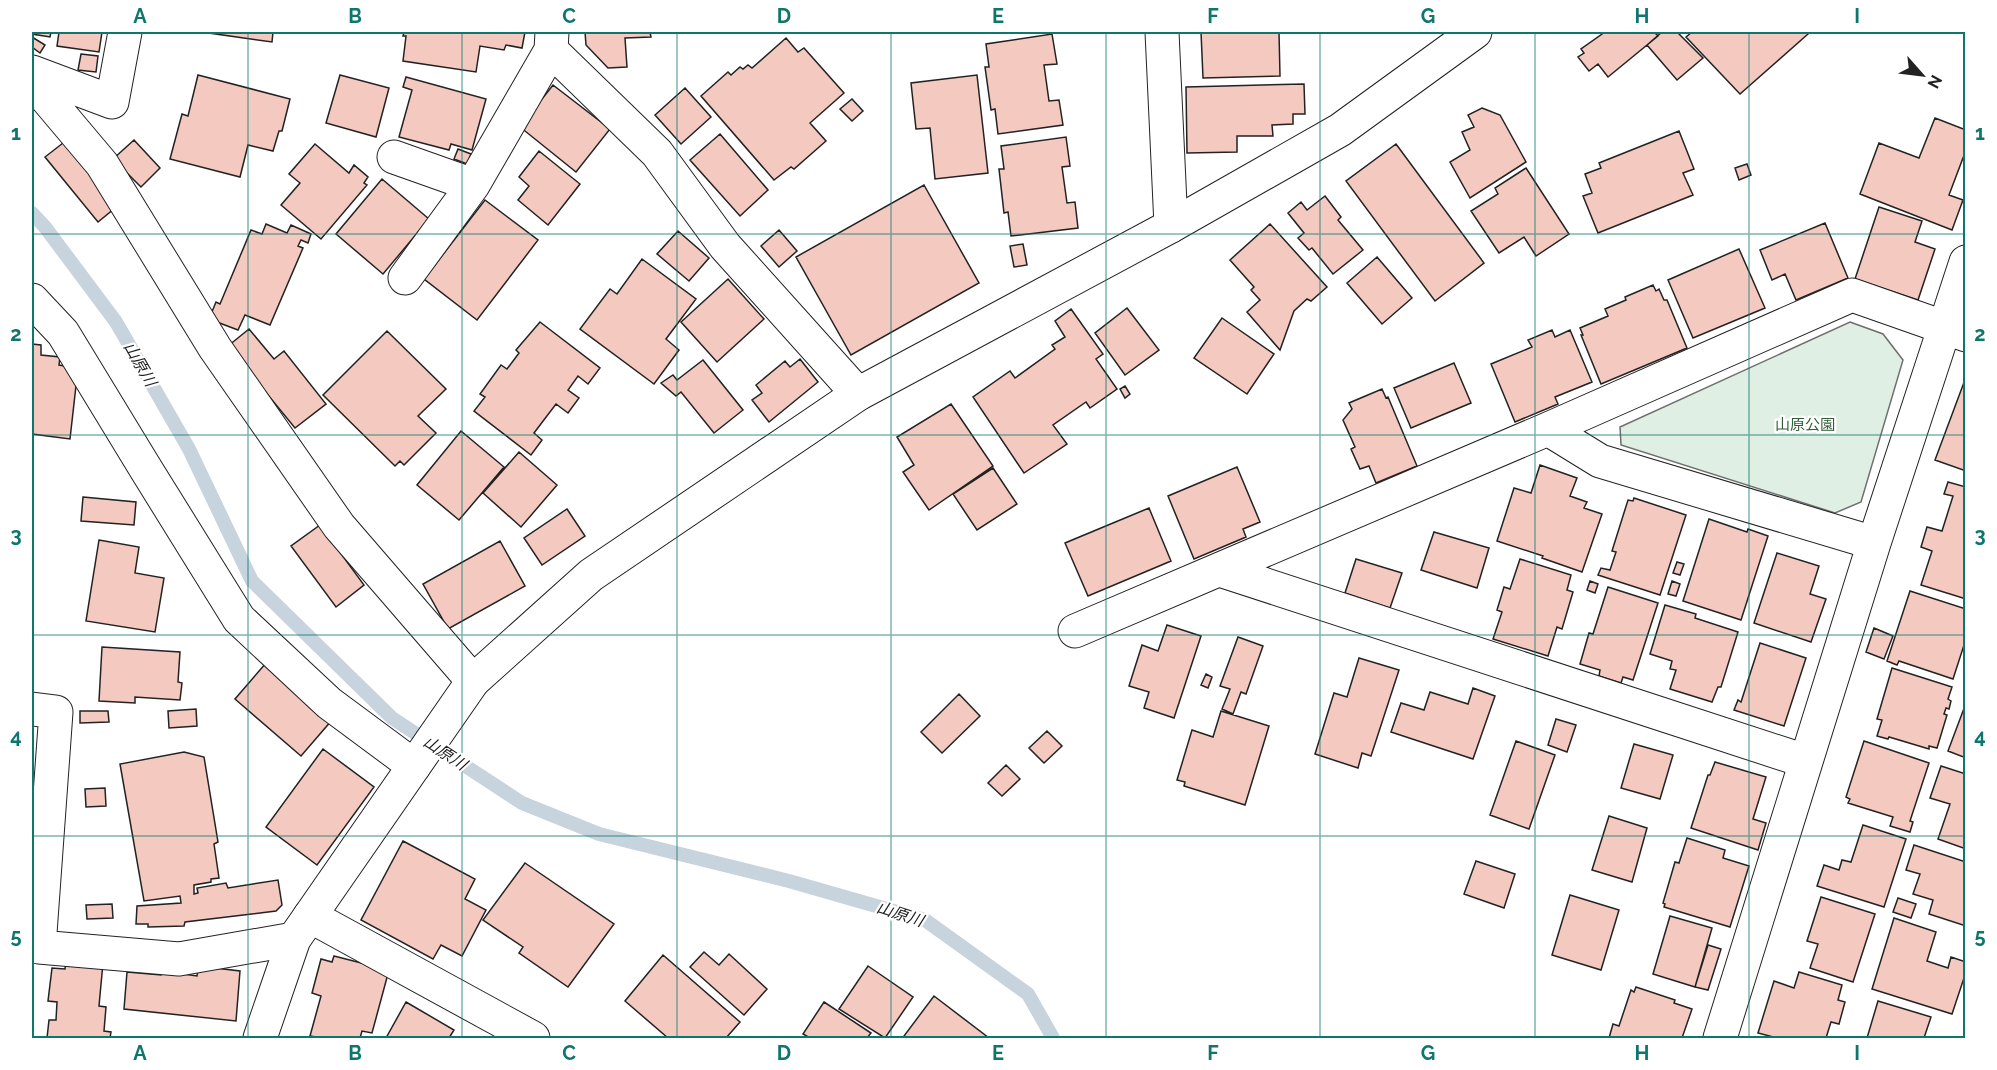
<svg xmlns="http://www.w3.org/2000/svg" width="1997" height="1070" font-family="Raleway,'Noto Sans JP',sans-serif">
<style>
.green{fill:#e0efe3;stroke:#6f6f6f;stroke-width:1.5}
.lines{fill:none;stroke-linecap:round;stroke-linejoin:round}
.stream{stroke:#c7d3dd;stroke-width:14}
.building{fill:#f3c9c0;stroke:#222;stroke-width:1.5}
.street-casing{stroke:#222;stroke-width:35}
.secondary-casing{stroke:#222;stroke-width:35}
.street{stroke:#fff;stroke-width:33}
.secondary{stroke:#fff;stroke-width:33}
.grid{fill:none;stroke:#0f766e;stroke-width:1.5;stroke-opacity:0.55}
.labels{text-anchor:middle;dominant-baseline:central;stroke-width:4.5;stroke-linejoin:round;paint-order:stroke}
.park-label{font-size:15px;fill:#2f5e38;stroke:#fff}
.water-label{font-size:16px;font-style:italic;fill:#222;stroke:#fff}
.neatline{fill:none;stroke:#0f766e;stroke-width:2}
.grid-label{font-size:20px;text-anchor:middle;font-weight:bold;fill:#0f766e}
</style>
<rect width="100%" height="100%" fill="#fff"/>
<path class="green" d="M1850,322l33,12 20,26 -42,142 -26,11 -214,-68 -1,-18z"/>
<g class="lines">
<path class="stream" d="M32,213l13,14 71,95 73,127 63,132 140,137 130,85 77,31 190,47 136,39 103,74 25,44"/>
</g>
<path class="building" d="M32,32h19l-1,5 -18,-3z
M59,32h43l-3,20 -42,-6z
M209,32h64l-1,10 -63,-9z
M404,32h121l-3,16 -16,-3 -2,5 -24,-4 -4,26 -73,-11 3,-25h-3z
M585,32h65l1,5 -26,1 2,29 -19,1 -22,-23z
M1201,32h78l1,44 -77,2z
M1605,32h49l4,4 -50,41 -10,-13 -9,7 -11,-14 6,-4 -3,-4z
M1662,32h15l26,26 -26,22 -30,-35z
M1692,32h114l2,2 -68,60 -54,-57z
M1052,34l5,30 -13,1 5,36 10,-1 4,25 -65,9 -3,-25 -4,1 -6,-43h4l-3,-23z
M32,37l13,8 -5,8 -8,-6z
M786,38l12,14 6,-4 40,45 -34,30 16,18 -32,28 -3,-2 -17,13 -73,-84 27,-24 3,3 9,-8 3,2 5,-4 4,3z
M81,54l17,2 -2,16 -18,-2z
M198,75l92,24 -8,32h-3l-6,20 -25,-6 -8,32 -70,-18 12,-45 6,2z
M340,75l49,13 -13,49 -50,-14z
M977,75l11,98 -53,6 -5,-51 -14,1 -5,-46z
M406,77l80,22 -14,51 -21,-6 -2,6 -50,-13 13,-47 -9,-3z
M1304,84l1,30h-12v10l-21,1 1,11h-36v16l-50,1 -1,-66z
M553,85l57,44 -34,43 -56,-45z
M685,88l26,29 -30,27 -26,-29z
M852,99l11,12 -11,10 -12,-12z
M1482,108l18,7 26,47 -56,36 -20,-36 20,-12 -8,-18 12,-5 -6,-12z
M1935,118l31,12v20l-17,45 14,5 -11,30 -92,-36 19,-51 40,15z
M1679,131l15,38 -11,4 10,22 -95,38 -15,-37 9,-3 -7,-19 16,-6 -2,-5z
M720,134l48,56 -28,26 -50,-56z
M72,136l43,72 -17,14 -53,-65z
M1066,137l4,29 -8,1 5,36 8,-1 3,26 -67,8 -3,-24 -4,1 -5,-44h5l-3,-23z
M134,140l26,28 -19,19 -28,-28z
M315,144l34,29 5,-8 14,12 -4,6 3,2 -46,54 -40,-34 19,-22 -11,-9z
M1396,144l88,119 -49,38 -89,-120z
M458,149l13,5 -4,10 -13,-5z
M539,151l41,33 -32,41 -30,-25 11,-14 -10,-9z
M1747,164l4,11 -12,5 -4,-12z
M1526,168l43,66 -33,22 -12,-19 -25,16 -28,-42 27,-17 -3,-6z
M382,179l47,40 -46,55 -47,-40z
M924,185l55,98 -128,72 -55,-98z
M1325,196l16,21 -3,3 25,30 -30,24 -21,-26 -3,2 -11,-12 6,-5 -16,-20 13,-11 6,8z
M485,200l53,40 -61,80 -53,-41z
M1879,207l43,14 -7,21 20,7 -17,51 -63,-21z
M1825,223l23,55 -52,22 -11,-26 -13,6 -12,-30z
M266,224l21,9 4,-8 20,9 -3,9 -7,-3 -3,6 5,2 -33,77 -25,-10 -7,15 -29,-11 7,-17 4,2 31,-74 11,4z
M1270,224l57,63 -16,14 -4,-2 -13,12 -14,39 -33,-38 13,-12 -9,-10 3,-3 -24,-27z
M779,230l18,21 -18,16 -18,-21z
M678,231l31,27 -20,23 -32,-27z
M1023,244l4,21 -13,2 -4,-21z
M1739,249l26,59 -72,30 -25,-58z
M1377,257l35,41 -30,26 -35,-41z
M642,259l54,40 -30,40 13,11 -25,34 -74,-55 30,-40 7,5z
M728,279l36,40 -47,43 -36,-40z
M1653,285l3,6 3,-2 5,11h3l20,48 -86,36 -20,-49h2l-3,-7 28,-12 -3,-7 21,-9 -1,-3z
M1127,308l32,42 -34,25 -30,-42z
M1071,309l32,45 -7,5 21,30 -27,19 -4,-6 -33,23 14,19 -43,29 -51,-76 37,-26 5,7 40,-29 -3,-4 13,-8 -10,-16z
M1222,318l52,36 -27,40 -53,-36z
M540,322l60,46 -12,16 -10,-8 -10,14 11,8 -11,15 -12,-9 -22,29 8,7 -11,15 -57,-44 11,-14 -5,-3 21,-29 6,4 12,-16 -3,-3z
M249,329l25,30 10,-8 42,53 -31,24 -67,-82z
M1552,330l3,7 15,-7 22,52 -37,15 3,7 -43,18 -24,-58 41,-17 -4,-7z
M387,331l59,58 -28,27 18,17 -32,32 -4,-4 -5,5 -72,-71z
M32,344l9,1v10l19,2 -1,8 19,3 -8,71 -38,-5z
M800,359l18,23 -49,40 -17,-22 10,-7 -6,-8 29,-24 5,6z
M703,360l40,50 -29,23 -33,-41 -5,4 -15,-13 12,-8 4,5z
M1454,363l17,40 -60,25 -17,-40z
M1966,377v94l-31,-11z
M1125,386l5,8 -5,4 -5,-9z
M1382,389l4,9 2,-1 29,69 -41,17 -7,-17 -9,3 -9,-20 4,-2 -12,-27 9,-11 -3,-6z
M951,404l42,62 -64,44 -26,-38 11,-7 -17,-28z
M461,431l43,36 -45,53 -42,-35z
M519,452l38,33 -36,42 -38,-34z
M1540,465l37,13 -7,18 17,6 -3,6 18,6 -20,58 -40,-14 1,-2 -46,-15 17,-53 17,5z
M1237,467l23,55 -17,7 3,8 -52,22 -26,-63z
M993,468l24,36 -40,26 -24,-36z
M1948,482l18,5v112l-45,-14 11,-34 -11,-4 6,-20 15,4 11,-35 -9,-2z
M83,497l53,5 -2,23 -53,-4z
M1634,498l52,17 -26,80 -62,-20 3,-7 9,2 6,-18 -4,-1 16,-51 5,1z
M1149,508l22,53 -83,35 -23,-53z
M567,509l18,27 -43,29 -18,-27z
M1709,519l38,13 1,-3 20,7 -27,84 -58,-19z
M320,525l44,60 -28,22 -45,-61z
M1434,532l55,16 -12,40 -56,-18z
M99,540l40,7 -4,26 29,5 -9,54 -69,-11z
M500,541l25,45 -77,43 -25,-45z
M1777,553l42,13 -9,28 16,5 -15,43 -57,-19z
M1356,559l46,14 -12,35 -45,-15z
M1520,559l51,16 -4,15 6,2 -11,37 -5,-2 -9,29 -55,-17 9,-27 -5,-2 7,-23 6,2z
M1677,562l7,2 -4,11 -7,-2z
M1590,581l8,3 -3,9 -8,-3z
M1672,581l8,3 -4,12 -8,-2z
M1608,587l50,16 -25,77 -10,-3 -2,6 -22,-7 1,-6 -20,-6 9,-31 4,1z
M1910,591l56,18v30l-13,40 -54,-18 -2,4 -10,-4z
M1665,605l31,9 -1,4 43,14 -17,55h-3l-6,15 -42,-13 6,-19 -6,-1 2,-8 -22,-7z
M1167,625l34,11 -27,82 -30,-10 5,-16 -20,-6 13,-41 16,6z
M1874,628l19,8 -9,23 -18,-7z
M1238,637l25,9 -17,48 -5,-2 -8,22 -11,-5 8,-20 -10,-3z
M1760,643l46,15 -22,68 -50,-16 4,-10 3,2z
M102,647l78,5 -2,30 4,1 -2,17 -45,-3v6l-36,-2z
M1359,658l40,12 -28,86 -9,-3 -4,15 -43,-14 19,-61 13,4z
M266,663l66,57 -31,36 -66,-57z
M1892,668l60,19 -4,12 3,2 -2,8 -3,-1 -2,6 3,1 -10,33 -8,-2v3l-40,-12 -1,2 -11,-3 5,-16 -5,-1z
M1206,674l6,3 -4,11 -7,-3z
M1473,688l22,8 -22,63 -82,-27 10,-29 23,7 6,-18 38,12z
M959,694l21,22 -38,37 -21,-21z
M1966,703v55l-18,-7z
M196,709l1,17 -28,2 -1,-17z
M80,711h28l1,11 -29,1z
M1221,711l48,15 -24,79 -61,-19 1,-4 -8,-2 15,-50 21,7z
M1556,719l20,6 -9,27 -19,-7z
M1047,731l15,15 -18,17 -15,-15z
M1516,741l39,14 -26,74 -39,-14z
M1864,741l65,22 -19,58 3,1 -3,10 -20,-6 3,-9 -45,-14 2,-4 -4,-2z
M1634,744l39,11 -13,44 -39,-11z
M323,749l51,38 -57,78 -51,-38z
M184,752l20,5 14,85 -4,2 5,34 -8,1v3l-17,3v9l4,-1 -1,-5 29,-5 2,5 50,-8 4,25 -6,6 -91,11 -1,4 -36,1v-3h-12l1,-18 44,-3 -1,-7 -36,5 -24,-137z
M1715,762l51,15 -13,42 13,4 -8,27 -67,-22 17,-53h2z
M1006,765l14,14 -18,17 -14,-13z
M1941,766l25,8v75l-28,-10 12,-35 -20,-6z
M105,788l1,18 -20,1 -1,-18z
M1609,816l38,12 -15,54 -40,-12z
M1863,825l43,14 -22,68 -67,-21 7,-21 15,5 3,-10 9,2z
M1687,838l38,12 -2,8 26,8 -19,61 -66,-20 1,-3 -2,-1 12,-41 4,1z
M403,841l72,38 -10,20 21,11 -24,46 -21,-11 -8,14 -72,-39z
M1914,845l52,17v64l-37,-12 4,-14 -20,-6 7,-20 -14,-4z
M1476,861l39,13 -11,34 -40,-14z
M525,863l89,61 -46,63 -49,-34 4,-6 -40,-27z
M1570,895l49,15 -18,60 -49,-15z
M1821,897l54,17 -22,68 -43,-14 8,-24 -11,-3z
M1898,898l18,6 -5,14 -18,-6z
M112,904l1,14 -26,1 -1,-14z
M1670,916l42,12 -17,59 -42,-13z
M1894,918l42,14 -9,29 21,7 3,-11 15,5v10l-14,42 -80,-25z
M1708,945l13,4 -13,41 -13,-3z
M704,952l15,13 10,-11 38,35 -23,26 -54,-48z
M663,955l77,67 -14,16h-58l-43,-37z
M334,956l55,14 -17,63 -10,-2 -2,7h-39l-11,-2 11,-40 -9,-3 9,-34 11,3z
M66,959l37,4 -4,43 7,1 -2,24 7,1 -1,6h-63l2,-18h7l1,-18 -9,-1 4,-33 13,1z
M198,966l42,5 -4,50 -112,-12 3,-37 34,3v-4l36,5z
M868,966l45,31 -28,41 -46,-29z
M1799,972l43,13 -4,15 7,2 -6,22 -8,-2 -5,16h-49l-19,-5 16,-52 20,7z
M1636,987l39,13 -1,3 18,6 -10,29h-73l4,-14 6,2 12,-36 3,2z
M934,996l55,42h-82l-3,-2z
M1878,1001l53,16 -7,21h-57z
M406,1002l48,28 -5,8h-63z
M824,1002l47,31 -4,5h-57l-7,-4z"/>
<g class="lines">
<defs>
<path id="street" d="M552,32l-1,18 106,103 68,93 133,148
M1162,32l9,194
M32,72l80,30 13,-70
M32,81l70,83 113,184 124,178 134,155
M394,157l79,28
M405,278l68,-93 78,-135
M32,300l31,33 81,133 95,153 90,84 85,63
M1548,429l52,32 274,82
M1220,570l585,191
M1075,631l473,-202 304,-134 114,40
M32,709l24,3 -17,235 140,12 115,-20
M310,916l223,122
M1720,1038l154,-495 92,-281"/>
<path id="secondary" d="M260,1038l34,-99 179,-258 118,-106 267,-181 313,-168 169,-96 135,-98"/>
</defs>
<use href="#street" class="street-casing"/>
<use href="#secondary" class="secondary-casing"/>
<use href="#street" class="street"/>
<use href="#secondary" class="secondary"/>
</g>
<path class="grid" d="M248,32v1006M462,32v1006M677,32v1006M891,32v1006M1106,32v1006M1320,32v1006M1535,32v1006M1749,32v1006M32,234h1934M32,435h1934M32,635h1934M32,836h1934"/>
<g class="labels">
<g class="park-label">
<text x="1805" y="425">山原公園</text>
</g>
<g class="water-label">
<text transform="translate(140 364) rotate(60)">山原川</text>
<text transform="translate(445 753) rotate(33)">山原川</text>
<text transform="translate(900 914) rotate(18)">山原川</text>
</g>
</g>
<rect width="1997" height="1070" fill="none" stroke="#ffffff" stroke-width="66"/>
<g transform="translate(1922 75) rotate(118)" stroke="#ffffff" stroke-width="4.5" paint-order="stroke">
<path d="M0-4.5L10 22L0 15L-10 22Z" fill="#222222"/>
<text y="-9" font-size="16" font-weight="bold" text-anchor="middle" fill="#222222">N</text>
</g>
<rect x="33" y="33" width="1931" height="1004" class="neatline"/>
<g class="grid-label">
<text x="140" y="23">A</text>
<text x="355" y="23">B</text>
<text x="569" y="23">C</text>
<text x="784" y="23">D</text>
<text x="998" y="23">E</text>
<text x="1213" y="23">F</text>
<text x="1428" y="23">G</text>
<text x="1642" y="23">H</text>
<text x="1857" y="23">I</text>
<text x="16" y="140">1</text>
<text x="1980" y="140">1</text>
<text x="16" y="341">2</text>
<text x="1980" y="341">2</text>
<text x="16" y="542">3</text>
<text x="1980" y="542">3</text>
<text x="16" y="743">4</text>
<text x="1980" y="743">4</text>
<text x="16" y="943">5</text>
<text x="1980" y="943">5</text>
<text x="140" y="1060">A</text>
<text x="355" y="1060">B</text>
<text x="569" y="1060">C</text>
<text x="784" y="1060">D</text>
<text x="998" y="1060">E</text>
<text x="1213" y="1060">F</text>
<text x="1428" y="1060">G</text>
<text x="1642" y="1060">H</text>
<text x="1857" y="1060">I</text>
</g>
</svg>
